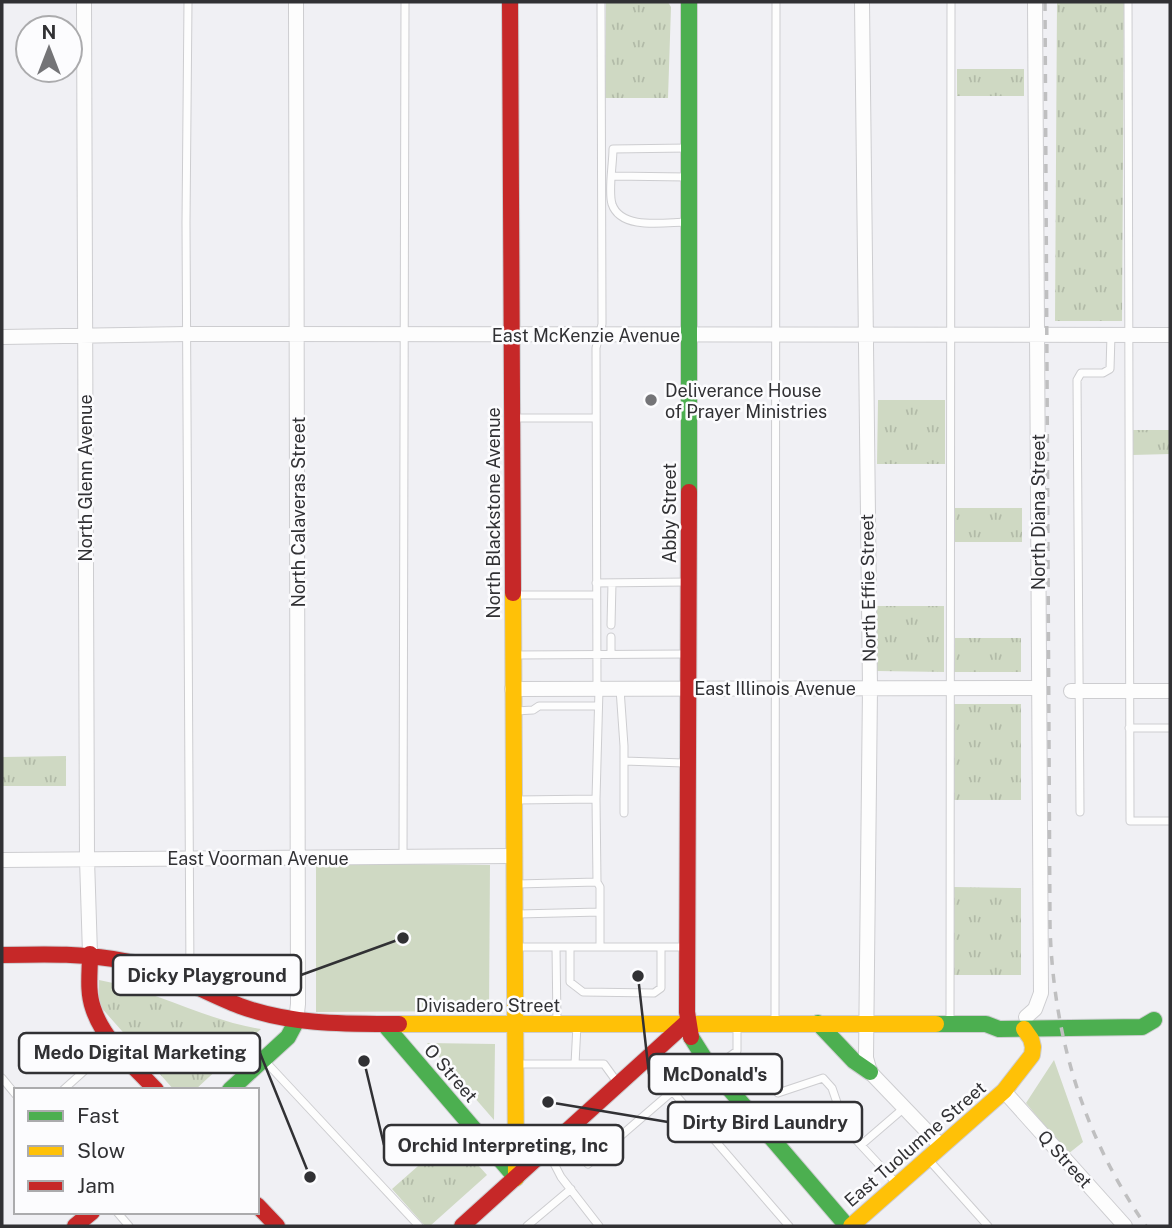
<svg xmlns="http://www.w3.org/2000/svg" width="1172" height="1228" font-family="'Public Sans',sans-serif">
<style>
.grass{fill:url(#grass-tufts)}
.park{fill:#cfd9c3}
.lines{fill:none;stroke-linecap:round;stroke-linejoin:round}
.lane-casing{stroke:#cdcdd0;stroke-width:9}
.street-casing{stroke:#cdcdd0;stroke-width:16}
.fast-casing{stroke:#cdcdd0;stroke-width:18}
.slow-casing{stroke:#cdcdd0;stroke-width:18}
.jam-casing{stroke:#cdcdd0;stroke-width:18}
.lane{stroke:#fdfdfd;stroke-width:7}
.street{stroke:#fdfdfd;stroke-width:14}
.fast{stroke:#4caf50;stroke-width:16}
.slow{stroke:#ffc107;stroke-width:16}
.jam{stroke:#c62828;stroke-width:16}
.rail{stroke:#bfbfc0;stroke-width:3.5;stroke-dasharray:9 9;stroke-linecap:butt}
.poi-dot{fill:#747477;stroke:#fcfcfe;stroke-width:2.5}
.labels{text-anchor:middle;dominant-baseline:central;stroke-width:5;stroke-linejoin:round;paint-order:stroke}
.street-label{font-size:18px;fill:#313134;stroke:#fcfcfe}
.poi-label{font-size:18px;fill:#313134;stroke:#fcfcfe;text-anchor:start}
.leader{fill:none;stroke:#313134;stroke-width:2.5}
.callout-dot{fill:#313134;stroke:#fcfcfe;stroke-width:2.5}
.callout{fill:#fcfcfe;stroke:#313134;stroke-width:2.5}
.callout-label{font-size:19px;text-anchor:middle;font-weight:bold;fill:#313134}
</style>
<defs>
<pattern id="grass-tufts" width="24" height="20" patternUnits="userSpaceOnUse" patternTransform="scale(1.75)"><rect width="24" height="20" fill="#cfd9c3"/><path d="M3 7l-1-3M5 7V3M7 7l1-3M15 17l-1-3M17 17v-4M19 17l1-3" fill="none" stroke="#b2bba8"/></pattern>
</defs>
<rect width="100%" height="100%" fill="#f0f0f4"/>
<path class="grass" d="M606,2h62l3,5 -3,91h-63z
M1057,2h67l-2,319h-67z
M957,69h67v27h-67z
M878,400h67v64h-68z
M1132,430h38v24l-38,1z
M955,508h67v34h-67z
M877,606h67v66l-67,-1z
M955,638h66v34h-67z
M954,704h67v96h-67z
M66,756v30h-64v-29z
M954,887l67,1v87h-67z
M99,980c56,10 105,40 162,49l-66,61h-21l-75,-85z
M452,1136l35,39 -57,51h-5l-33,-37z"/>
<path class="park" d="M316,863l174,2 -1,146 -173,1z
M427,1043l68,1 -1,76z
M1054,1060l29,82 -15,12 -42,-51z"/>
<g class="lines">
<defs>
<path id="lane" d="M188,2l-2,220 4,759
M1128,2l2,819h40
M613,176l73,1
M687,222c-21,0 -66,9 -75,-18 -4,-13 1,-40 1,-55l75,-1
M513,418h83
M596,583l91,-1
M516,595h80
M611,625l1,-42
M611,654v-17
M516,655l171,-1
M597,689l-1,-341 6,-24 -1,-322
M620,689l4,57v67
M516,711l17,-1 6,-4h58
M1129,728h41
M624,761l60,2
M517,800l79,-1
M1080,812l-3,-432 4,-7h22l7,-4 1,-34
M403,857l2,-855
M597,882l-1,-83 3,-110
M517,884l80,-2 3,5v60
M518,914l82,-2
M518,947h167
M556,947l1,76
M570,947v35l13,10 71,1 7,-5v-41
M775,1022l1,-1020
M950,1023l1,-1021
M264,1060l155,166
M517,1064h58l2,-39
M575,1064h29l13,18
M715,1067l22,-16v-24
M2,1078l14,17
M63,1090l49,-44
M673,1092l116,134
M778,1093l45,-15 9,10 14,41 51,55
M563,1137l25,27 116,-100
M861,1145l43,-37
M547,1150l14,27 38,49
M928,1159l60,67
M117,1212l12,14
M527,1226l44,-37"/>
<path id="street" d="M84,2l3,857 3,95
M862,2l8,686 -4,370 4,14 71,74
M2,337l186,-3 982,1
M512,689l526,-1
M1071,691h99
M2,860l511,-4
M1026,1017l9,-8 6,-16 -6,-991
M296,1022l2,-18 -2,-1002
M1004,1091l121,135"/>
<path id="fast" d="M689,492v-490
M818,1023l36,38 16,11
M384,1024l132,154
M936,1024h50l13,5 143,-2 12,-7
M691,1037l17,27 139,162
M230,1090l58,-53 8,-15"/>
<path id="slow" d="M513,593l3,585
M399,1024h537
M851,1226l153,-135 28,-36 1,-8 -2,-8 -7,-10"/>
<path id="jam" d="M510,2l3,591
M689,492l-2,520 4,25
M90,954c0,18 -3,37 3,54 10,32 41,58 63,82
M2,955c43,-1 86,-2 128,7 39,8 73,30 110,44 52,19 105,18 159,18
M257,1205l20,21
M75,1226l17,-14
M462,1226l224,-203"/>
</defs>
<use href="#lane" class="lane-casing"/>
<use href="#street" class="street-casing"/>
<use href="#fast" class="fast-casing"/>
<use href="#slow" class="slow-casing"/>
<use href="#jam" class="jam-casing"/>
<use href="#lane" class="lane"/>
<use href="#street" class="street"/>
<use href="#fast" class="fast"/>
<use href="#slow" class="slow"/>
<use href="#jam" class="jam"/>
<path class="rail" d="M1045,2l5,924c3,109 33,210 96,300"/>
</g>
<circle class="poi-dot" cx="651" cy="400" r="7"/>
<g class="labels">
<g class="street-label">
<text x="586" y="335">East McKenzie Avenue</text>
<text transform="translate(85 478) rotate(-90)">North Glenn Avenue</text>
<text transform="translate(298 512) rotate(-90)">North Calaveras Street</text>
<text transform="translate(1038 512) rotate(-90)">North Diana Street</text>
<text transform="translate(493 513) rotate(-90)">North Blackstone Avenue</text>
<text transform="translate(669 513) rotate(-90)">Abby Street</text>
<text transform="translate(868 588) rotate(-91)">North Effie Street</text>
<text x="775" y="688">East Illinois Avenue</text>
<text x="258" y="858">East Voorman Avenue</text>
<text x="488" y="1005">Divisadero Street</text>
<text transform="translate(451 1073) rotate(49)">O Street</text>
<text transform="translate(915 1144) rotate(-41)">East Tuolumne Street</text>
<text transform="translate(1065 1159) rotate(48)">Q Street</text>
</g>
<g class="poi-label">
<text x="665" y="390">Deliverance House<tspan x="665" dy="21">of Prayer Ministries</tspan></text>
</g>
</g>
<path class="leader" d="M403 938L301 975M310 1177L260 1053M638 976L649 1074M548 1102L668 1122M364 1061L384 1145"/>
<g class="callout-dot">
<circle cx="403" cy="938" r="7"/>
<circle cx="310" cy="1177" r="7"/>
<circle cx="638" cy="976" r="7"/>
<circle cx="548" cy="1102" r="7"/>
<circle cx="364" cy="1061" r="7"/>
</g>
<g class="callout">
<rect x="113" y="955" width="188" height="40" rx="7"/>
<rect x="19" y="1033" width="241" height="40" rx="7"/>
<rect x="649" y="1054" width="133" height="40" rx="7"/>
<rect x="668" y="1102" width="194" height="40" rx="7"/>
<rect x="384" y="1125" width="239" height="40" rx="7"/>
</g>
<g class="callout-label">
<text x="207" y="982">Dicky Playground</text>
<text x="140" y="1059">Medo Digital Marketing</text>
<text x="715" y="1081">McDonald's</text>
<text x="765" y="1129">Dirty Bird Laundry</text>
<text x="503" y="1152">Orchid Interpreting, Inc</text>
</g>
<rect width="1172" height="1228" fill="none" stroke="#313134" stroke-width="7"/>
<rect x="14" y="1088" width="245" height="126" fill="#fcfcfe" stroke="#ababad" stroke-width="2"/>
<rect x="28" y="1111" width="35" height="10" fill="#4caf50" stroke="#ababad" stroke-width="2"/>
<text x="77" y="1123" font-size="21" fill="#313134">Fast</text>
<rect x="28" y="1146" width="35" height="10" fill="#ffc107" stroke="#ababad" stroke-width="2"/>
<text x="77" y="1158" font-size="21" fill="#313134">Slow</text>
<rect x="28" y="1181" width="35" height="10" fill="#c62828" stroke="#ababad" stroke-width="2"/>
<text x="77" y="1193" font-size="21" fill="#313134">Jam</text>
<g transform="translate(49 49)"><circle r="33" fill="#fcfcfe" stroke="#ababad" stroke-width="2"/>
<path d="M0-5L12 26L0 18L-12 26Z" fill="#747477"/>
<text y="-10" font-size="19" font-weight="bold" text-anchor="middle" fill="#313134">N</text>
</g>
</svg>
